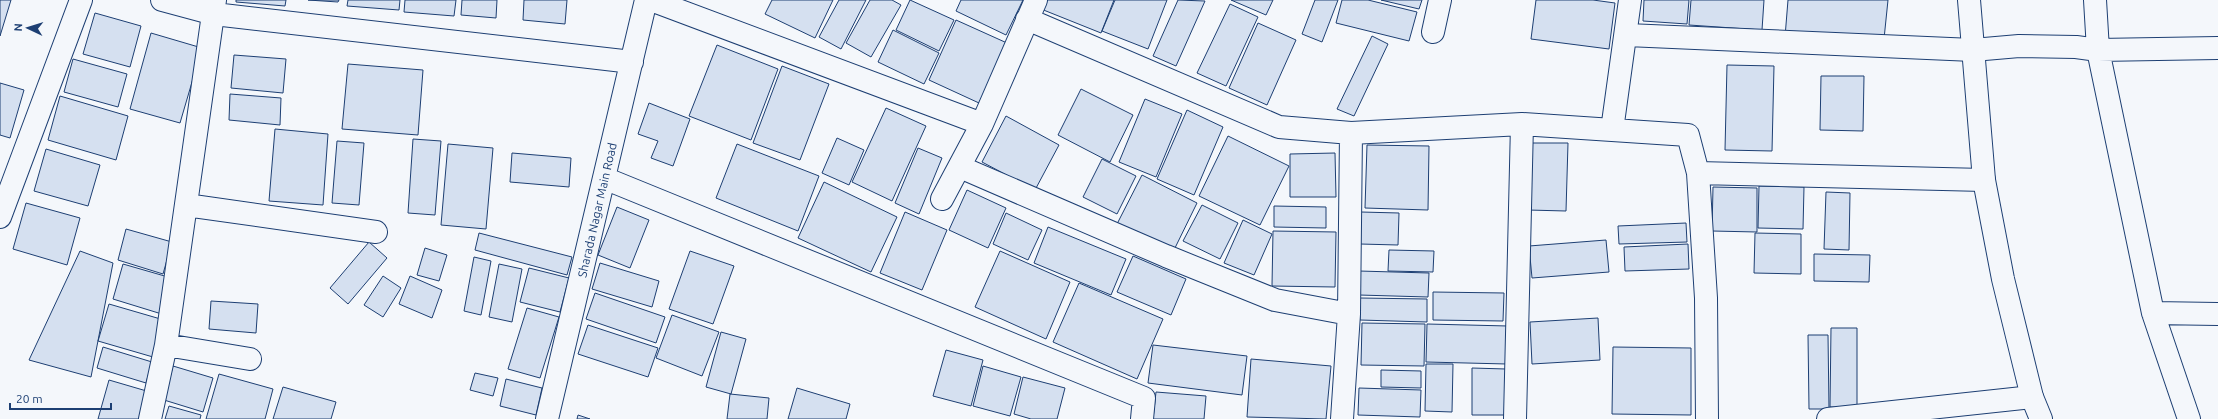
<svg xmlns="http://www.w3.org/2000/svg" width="2218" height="419" font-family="Ubuntu,sans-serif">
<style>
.building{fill:#d5e0f0;stroke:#1d3f73}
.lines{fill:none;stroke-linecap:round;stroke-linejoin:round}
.street-casing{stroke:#1d3f73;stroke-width:24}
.secondary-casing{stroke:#1d3f73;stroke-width:24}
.street{stroke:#f4f7fb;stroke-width:22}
.secondary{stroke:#f4f7fb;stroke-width:22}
.labels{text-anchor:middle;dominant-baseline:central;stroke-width:3;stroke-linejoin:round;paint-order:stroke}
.street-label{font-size:12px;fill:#1d3f73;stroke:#f4f7fb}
</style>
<rect width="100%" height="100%" fill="#f4f7fb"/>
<path class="building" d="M0,0h11l-11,36z
M236,0h50l-1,6 -49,-4z
M308,0h31l-1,2z
M348,0h52l-1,10 -52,-4z
M405,0h51l-2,16 -50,-4z
M462,0h35l-1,18 -35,-3z
M524,0h43l-2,24 -42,-4z
M772,0h61l-18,38 -50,-24z
M839,0h27l-25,49 -22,-12z
M870,0h22l9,5 -30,52 -25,-14z
M910,0l44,20 -15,31 -43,-21z
M961,0h62l-17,35 -50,-24z
M1044,0h70l-13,33 -60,-24z
M1115,0h52l-19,49 -46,-18z
M1178,0l27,1 -29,65 -23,-10z
M1231,0h42l-7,15z
M1315,0h23l-16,42 -20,-8z
M1342,0h26l49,12 -8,29 -73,-18z
M1381,0h41l-3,9z
M1536,0h57l22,3 -6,46 -78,-10z
M1644,0h45l-2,24 -44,-3z
M1691,0h73l-2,30 -73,-5z
M1788,0h100l-4,39 -99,-2z
M1230,4l28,13 -32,69 -29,-13z
M95,13l46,13 -11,41 -47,-13z
M956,20l51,23 -28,60 -50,-23z
M1258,23l38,17 -29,65 -38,-17z
M893,30l46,23 -15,31 -46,-22z
M151,33l51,15 -22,75 -50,-14z
M1372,36l16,8 -34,72 -17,-7z
M717,45l61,24 -27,71 -62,-24z
M234,55l52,4 -3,34 -52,-5z
M73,59l54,15 -9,33 -54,-15z
M348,64l75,6 -5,65 -76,-6z
M1727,65l47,1 -2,85 -47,-1z
M782,66l47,18 -29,76 -47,-17z
M1821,76h43l-1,55 -43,-1z
M0,83l24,7 -14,48 -10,-3z
M1081,89l52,26 -23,47 -52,-27z
M230,94l51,4 -1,27 -51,-5z
M60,96l68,20 -12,44 -68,-20z
M1145,99l37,15 -26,63 -37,-15z
M649,103l41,16 -17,47 -22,-8 7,-17 -20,-7z
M886,108l40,18 -34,75 -40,-19z
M1187,110l36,17 -29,68 -37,-16z
M1006,116l53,29 -24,45 -53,-28z
M275,129l53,5 -5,71 -54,-4z
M1228,136l61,30 -29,59 -61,-29z
M837,138l27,12 -15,35 -27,-12z
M413,139l28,2 -6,74 -27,-2z
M337,141l27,2 -5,62 -27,-2z
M1530,143h38l-2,68 -38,-1z
M448,144l45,4 -7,81 -45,-4z
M737,144l82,32 -21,55 -82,-33z
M1367,145l62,1 -1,64 -63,-2z
M918,148l24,10 -23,56 -24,-11z
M46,149l54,16 -12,41 -54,-15z
M512,153l59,5 -2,29 -59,-5z
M1335,153l1,44h-46v-43z
M1102,159l34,17 -19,38 -34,-17z
M1142,175l55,28 -24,49 -56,-28z
M824,182l73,35 -26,55 -73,-34z
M1759,186l45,1 -1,42 -45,-1z
M1713,187l44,1v44l-45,-1z
M967,190l39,18 -18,40 -39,-18z
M1826,192l24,1 -1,57 -25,-1z
M26,203l54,15 -13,47 -54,-16z
M1202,205l36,18 -18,36 -37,-18z
M1274,206l52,1v21l-52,-1z
M617,207l32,13 -19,48 -32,-13z
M905,212l42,18 -25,60 -42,-17z
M1361,212l38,1 -1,32 -38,-1z
M1006,213l36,17 -14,30 -35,-16z
M1243,220l29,14 -18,41 -30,-12z
M1686,223l1,19 -68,2 -1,-18z
M1048,227l78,32 -15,36 -77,-32z
M126,229l46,13 -9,32 -45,-14z
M1273,231l63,1 -1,55 -63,-1z
M479,233l93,24 -5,18 -92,-25z
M1755,233l46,1v40l-47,-1z
M1606,240l3,32 -77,6 -3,-32z
M369,242l18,16 -39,46 -18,-16z
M1688,244l1,25 -64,2 -1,-24z
M425,248l22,7 -8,26 -22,-6z
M1389,250l45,1 -1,21 -45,-1z
M80,251l33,12 -22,114 -62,-17z
M690,251l44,15 -21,58 -44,-15z
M1000,251l70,31 -24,57 -71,-32z
M1814,254l56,1 -1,27 -55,-1z
M1133,256l53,23 -15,36 -54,-23z
M474,257l17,4 -10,54 -17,-4z
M600,263l59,18 -7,26 -60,-18z
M123,264l52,15 -10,36 -52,-16z
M499,264l23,5 -10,53 -23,-5z
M529,268l40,10 -9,34 -40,-10z
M1359,271l70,2 -1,24 -69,-2z
M383,276l18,12 -18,29 -19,-12z
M410,276l32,14 -10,28 -33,-14z
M1079,283l84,36 -26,60 -84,-37z
M1433,292l71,1 -1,28 -70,-1z
M595,293l70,24 -9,26 -70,-24z
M1360,298l67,1v23l-67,-2z
M211,301l47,3 -2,29 -47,-4z
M109,304l55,16 -11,37 -55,-16z
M527,308l32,9 -19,61 -32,-9z
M672,315l47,17 -17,44 -46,-18z
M1598,318l2,42 -68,4 -2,-42z
M1362,323l63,1 -1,42 -63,-1z
M1427,324l81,2 -1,38 -81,-2z
M588,325l70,23 -10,29 -70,-23z
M1831,328h26v80l-27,-1z
M721,332l25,7 -15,55 -25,-7z
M1808,335h20l1,74h-20z
M1153,345l94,11 -5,39 -94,-12z
M103,347l49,15 -6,21 -49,-15z
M1613,347l78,1v67l-79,-1z
M946,350l37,10 -12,46 -38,-10z
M1251,359l80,7 -5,53 -79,-2z
M1426,364h27l-1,48 -27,-1z
M173,366l40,12 -10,34 -39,-12z
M983,366l38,11 -11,39 -37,-10z
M1472,368l34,1 -1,46h-33z
M1381,370l40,1v17l-40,-1z
M475,373l23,5 -5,18 -23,-6z
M219,374l54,15 -8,30h-59z
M1023,377l42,11 -8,31h-26l-17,-5z
M506,379l36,9 -6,27 -36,-9z
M109,380l41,12 -8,27h-44z
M283,387l53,15 -5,17h-58z
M797,388l53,16 -4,15h-58z
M1359,388l62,2 -1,27 -62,-2z
M1156,392l50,4 -2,23h-51z
M730,394l39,4 -2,21h-40z
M169,406l32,9 -1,4h-35z
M578,415l12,4h-13z"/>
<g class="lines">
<defs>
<path id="street" d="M162,0l52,14 418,48
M651,0l331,124
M2095,0l3,50 55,263 36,106
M1027,19l252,108 72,6 -2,181 -7,105
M1433,32l7,-32
M1627,35l346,15 46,-4 57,1 22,3 120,-2
M1612,130l18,-130
M1351,133l171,-9 166,11 10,38 8,125 1,121
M960,167l206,89 109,44 74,14
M1698,173l286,7
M604,178l540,220 -2,21
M942,199l40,-75 54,-124
M186,205l190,27
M0,217l81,-217
M2153,313l65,1
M166,345l84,14
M150,419l16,-74 49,-345
M547,419l99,-419
M1515,419l7,-295
M1828,419l204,-22"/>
<path id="secondary" d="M1969,0l15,180 19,99 29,118 9,22"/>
</defs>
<use href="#street" class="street-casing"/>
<use href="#secondary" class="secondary-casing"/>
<use href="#street" class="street"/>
<use href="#secondary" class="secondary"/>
</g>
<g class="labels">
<g class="street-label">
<text transform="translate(597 210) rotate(-77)">Sharada Nagar Main Road</text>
</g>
</g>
<g transform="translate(28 28) rotate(274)" stroke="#f4f7fb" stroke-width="3" paint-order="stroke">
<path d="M0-3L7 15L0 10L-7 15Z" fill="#1d3f73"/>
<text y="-6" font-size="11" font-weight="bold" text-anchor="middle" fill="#1d3f73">N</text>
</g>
<path d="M10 403v6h101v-6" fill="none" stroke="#1d3f73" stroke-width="2"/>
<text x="16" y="403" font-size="12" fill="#1d3f73" stroke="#f4f7fb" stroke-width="3" paint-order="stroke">20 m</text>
</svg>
